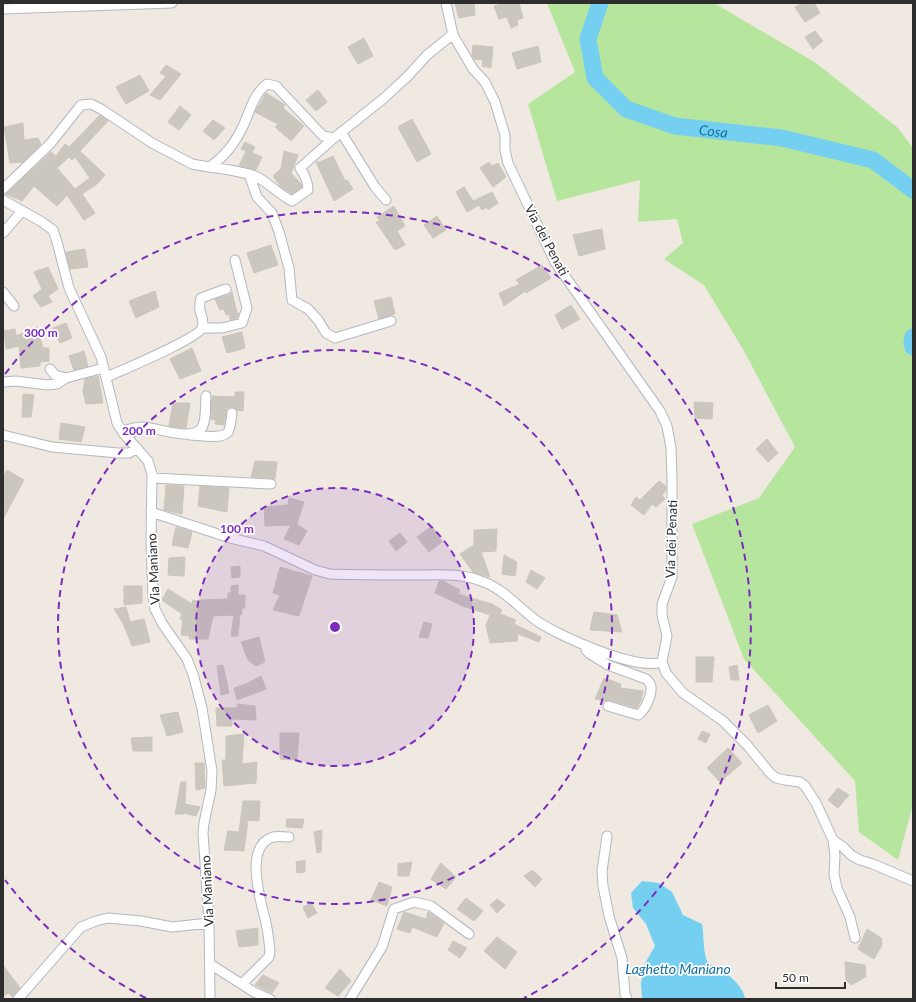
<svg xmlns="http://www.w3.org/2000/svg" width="916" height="1002" font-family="Lato,sans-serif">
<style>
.green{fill:#b6e59e}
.water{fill:#75cff0}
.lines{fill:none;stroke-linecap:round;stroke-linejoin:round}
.river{stroke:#75cff0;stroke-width:17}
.building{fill:#cbc7bf;stroke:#cbc5ba;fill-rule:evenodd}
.minor-casing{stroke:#b4b7c1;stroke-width:11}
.minor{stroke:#fff;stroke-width:9}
.ring{fill:none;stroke:#7b2cbf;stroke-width:2;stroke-dasharray:7 5}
.labels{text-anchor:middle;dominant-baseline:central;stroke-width:3.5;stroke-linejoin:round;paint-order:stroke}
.street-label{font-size:13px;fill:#2e2e2e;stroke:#fff}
.water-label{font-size:14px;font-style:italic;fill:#0d6fa3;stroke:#fff}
.centre{fill:#7b2cbf;stroke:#fff;stroke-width:2}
.ring-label{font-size:12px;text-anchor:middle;font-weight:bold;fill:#7b2cbf;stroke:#fff;stroke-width:3.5;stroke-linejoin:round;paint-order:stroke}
</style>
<rect width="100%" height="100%" fill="#efe9e1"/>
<path class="green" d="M547,3h167l102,60 82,65 15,20v656l-15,56 -39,-28 -4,-51 -111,-122 -52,-135 67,-26 36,-51 -51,-96 -40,-66 -40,-26 19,-16 -6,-24 -39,3 2,-42 -83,21 -29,-97 47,-32z"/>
<path class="water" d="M642,881l17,2 13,9 11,23 19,9c2,9 1,32 6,38 5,5 14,8 19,12 7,5 18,17 18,25l-103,-1 -1,-14 2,-17 12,-21 -9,-22 -13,-16 -2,-15z"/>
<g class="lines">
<g class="river">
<path id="s1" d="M600,3l-12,36 7,39 31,31 49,17 107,12 91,22 40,30"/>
<path d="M913,337l-1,5 1,5"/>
</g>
</g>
<path class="building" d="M455,3h19l1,12 -16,3z
M505,3h14l4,15 -6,2 1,5 -7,3 -4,-11 -8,2 -5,-13z
M802,3h12l6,10 -15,9 -10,-15z
M815,31l8,10 -10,8 -8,-12z
M364,38l9,18 -15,8 -10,-17z
M473,45l20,2 -2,21 -9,-2 1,-6 -9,-1 -2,-4z
M538,46l3,16 -24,7 -5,-16z
M166,65l15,9 -21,26 -10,-5 16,-19 -6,-3z
M140,75l9,16 -23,13 -10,-17z
M318,90l9,12 -11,9 -10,-11z
M266,93l19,12 -2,3 21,18 -13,15 -16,-14 3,-3 -23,-12z
M180,106l11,9 -12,15 -11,-8z
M100,115l8,6 -28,30 25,24 -8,9 -15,10 13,19 -11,7 -17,-25 -10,11 -23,-20 -12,15 -16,-7 45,-42 5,4 9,-12 4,3zM69,157l3,3 3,-3 15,21 -15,11 -18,-21z
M412,119l19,35 -14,8 -19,-35z
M213,120l12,8 -11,12 -11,-9z
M23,123l1,17 14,-2 3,6 -18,18 -13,1 -6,-36z
M245,142l10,5 -3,6 10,4 -6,13 -17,-4 7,-15 -5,-2z
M284,151l14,4 -7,18 10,11 1,3 -10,7 -11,-7 -8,-11 8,-7z
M333,156l12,25 2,-1 6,9 -19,12 -18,-39h4z
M489,162l3,4 6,-3 8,14 -13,10 -13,-19z
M464,187l9,14 19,-9 6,11 -10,7 -1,-3 -5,3 -3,-5 -12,7 -11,-20z
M394,206l11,20 -8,5 8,14 -10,5 -19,-28 4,-1 -3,-4z
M437,216l9,14 -13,8 -9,-13z
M602,229l3,20 -26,7 -6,-21z
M271,245l7,20 -24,8 -7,-20z
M85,249l3,18 -18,2 -4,-17z
M542,265l9,13 -25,15 -1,-2 -21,15 -5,-13 21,-9 -4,-4z
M48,267l10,22 -10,7 4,6 -11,5 -8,-11 9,-7 -8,-17z
M155,291l4,16 -23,11 -7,-17z
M232,292l5,21h2l-2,5 -7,2 -1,-6 -3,1 -2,-6 -4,1 -5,-11 13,-4z
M391,297l4,17 -16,5 -5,-18z
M571,305l9,14 -18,10 -7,-14z
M66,323l6,15 -12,5 -7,-15z
M37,327l6,21h6v13l-9,1v4l-19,2 -2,-22 -13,3 -2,-18 11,-2 1,7z
M242,332l3,16 -18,5 -5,-16z
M192,348l9,23 -21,8 -10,-20z
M84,351l4,15 -14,4 -5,-14z
M98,376l5,27 -17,1 -3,-13 2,-12z
M235,392h9l-1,19 -6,-1 -4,-3 -6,1 -3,17 -9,-1 1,-4 -5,-1 1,-23 23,1z
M23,394l11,1 -3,22h-9z
M694,402l19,1 -1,16 -17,-1z
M173,403h17l-4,25 -17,-2z
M61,423l24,4 -4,15 -22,-3z
M767,439l11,14 -10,9 -12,-13z
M255,461l22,1 -2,17 -4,-1 -20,-1z
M7,470l17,10 -21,39v-42z
M659,481l7,5v4l-4,5 3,4 -9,8 -4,-3 -8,11 -13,-10 5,-8 4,3z
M166,485l18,1 -2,28 -18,-4z
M200,486l29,2 -2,24 -29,-6z
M289,498l15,4 -7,22h-1l11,7 -8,14 -15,-6 7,-14 -26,1 -1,-19 24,-2z
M432,526l10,16 -13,10 -12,-15z
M176,527l16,5 -4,16 -16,-3z
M497,529l-1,22 -15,1 9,25 -17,-5 -13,-18 14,-9v-15z
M400,533l7,9 -11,9 -7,-10z
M504,555l13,7 -2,14 -13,-2z
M185,557l-1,19 -16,-1 1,-17z
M240,566v11l-8,1 -1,-11z
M280,567l32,9 -13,40 -26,-6 7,-15 -7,-2z
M531,570l14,8 -8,11 -11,-7z
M439,581h4l17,9 -2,4 34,10 10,6 -2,4 16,6 -2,4 27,13 -2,5 -21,-8 -1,7 -27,2 -4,-18 4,-10 -27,-9 -28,-13z
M238,585v10h7v13h-3v6l-2,1 -2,21h-7l3,-21 -21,1 -5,23h-19l1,-3 -9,-1 2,-15 -3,-1 2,-5 -20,-14 6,-11 24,15 1,-4 8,2v-2l27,-1v-6h3v-7z
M124,586h18v17l-18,2z
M126,607l4,15 14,-3 6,23 -18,4 -9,-23 -9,-14z
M594,612l23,3 5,17 -32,-2z
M424,622l8,2 -4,14 -9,-1z
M259,637l6,25 -9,4 -8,-6 -7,-18z
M696,657h18l-2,25h-16z
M223,665l6,28 -8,2 -4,-29z
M737,665l2,15h-8l-2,-13z
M261,676l5,13 -29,11 -3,-12 12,-4z
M604,678l17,6 -1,4 23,3 -2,10 -4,7 -27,-8 -6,1 -9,-2z
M237,704l18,2 1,14 -24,-1v7h-15l-1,-18h22z
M768,705l9,16 -19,12 -9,-18z
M178,712l5,20 -16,4 -7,-21z
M702,731l8,3 -4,9 -8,-4z
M280,733h19l-2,27 -17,-1z
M244,734l-2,30 15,-2 -1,21 -32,3 -2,-26h4v-24z
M152,737v14h-19l-2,-13z
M728,748l14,15 -22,19 -13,-14z
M195,763h9l1,25 -9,2z
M181,782h5l-1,22 15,3 -4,9 -12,-3v1h-9z
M838,788l11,7 -11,13 -10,-8z
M243,801h17l-1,20 -11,-1 -4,31 -20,-1 4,-19 11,1z
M287,819h17l-2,9 -16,-1z
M322,830l-1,22 -4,1 -3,-21z
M305,860v12l-8,1 -1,-11z
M412,862l-3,14h-11v-12z
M441,863l15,14 -10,12 -15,-10z
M532,870l10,9 -7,8 -11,-11z
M379,882l13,5 -5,19 -16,-6z
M466,898l17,13 -9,10 -17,-12z
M497,899l8,6 -8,8 -7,-8z
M311,903l6,10 -9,5 -5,-11z
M404,912l22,7 2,-7 16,11 -7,14 -25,-10 -2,6 -13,-4z
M258,928v17l-19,2 -3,-16z
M867,929l14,9 1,7 -8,14 -16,-10z
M497,937l20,15 -12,17 -21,-18z
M453,941l14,7 -7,10 -12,-8z
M845,962l20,3 1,12 -15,8 -5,-5z
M3,965l17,23 -8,9 -3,-4 -6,3z
M340,969l11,12 -13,15 -13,-8z
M263,975l16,8 -7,10 -17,-8z"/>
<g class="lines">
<defs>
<path id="minor" d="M3,9l169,-6
M341,132l34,55 11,13
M334,138l-34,30c5,7 8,13 8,22l-16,11c-16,-8 -27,-23 -43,-27l8,23 15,16 7,19 10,36 3,32 16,9 10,11 8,13 9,5 56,-17
M209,167l21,3 19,4
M3,189l47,-45 31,-39 10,-1 10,5 51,34 40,21 17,3c16,-10 27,-25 35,-43 6,-13 10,-31 23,-40l9,2 47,50 11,2 49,-39 25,-23 18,-20 27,-22
M3,200l39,22 11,8 4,12 12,46 32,69 16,66 7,11 24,27 4,13 -1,69 2,53 2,13 7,14 25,36 6,15 9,34 10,63 -1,19 -7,33 -1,10 6,90 1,76
M3,233l19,-22
M3,292l11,14
M203,328h19l20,-5 5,-15 -12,-48
M50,369l5,6 11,3
M107,377c15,-7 90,-38 95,-49 3,-6 -1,-12 -2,-18 -1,-4 0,-8 1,-12l25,-9
M3,382l13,-1 31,4 10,-1 9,-6 38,-10
M123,431c6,-2 14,-4 21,-4 14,1 47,14 57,2 6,-8 4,-24 5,-33
M3,435l49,12 66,6h11l8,-5
M190,435c9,0 32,5 38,-3 3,-5 3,-13 4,-19
M152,478l119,6
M151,512l79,26 34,8 51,24 15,4c28,1 57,1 85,1 22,0 45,-2 66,6 22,7 38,27 56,40 22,15 99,50 125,41l5,-26 -5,-21v-11l10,-27v-100l-1,-29 -4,-22 -7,-15 -105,-149 -47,-99 -3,-13v-15l-10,-33 -10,-20 -12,-13 -20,-34 -7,-32
M586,646v4l4,4 18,11 38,14c2,2 5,4 5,8 1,8 -6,24 -13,28l-30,-9
M662,662l4,11 17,20 40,28 24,24 23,28 6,5 9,2 15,2 5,4 11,17 17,37 10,7 8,8 9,5 13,4 40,17
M607,836l-5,35 1,15 6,30 13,42 3,36 2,5
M833,840l2,16 -1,18 3,14 13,29 5,21
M210,964l44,28 16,7
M242,984l27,-27 1,-6c-1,-10 -2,-19 -4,-28 -5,-21 -23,-77 7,-86 5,-1 11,0 16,0
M18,999l63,-72 15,-6 12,-3 33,3 31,6 37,-4
M350,999l32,-52 12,-38 20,-7 17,4 38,28"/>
</defs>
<use href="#minor" class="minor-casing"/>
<use href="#minor" class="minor"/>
</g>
<circle cx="335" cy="627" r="139" fill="#7b2cbf" fill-opacity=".12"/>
<g class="ring">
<circle cx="335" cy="627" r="139"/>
<circle cx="335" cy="627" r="277"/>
<path d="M146 998A416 416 0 0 1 5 880M5 374A416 416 0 1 1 524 998"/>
</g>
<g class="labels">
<g class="street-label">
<text transform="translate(547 240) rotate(62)">Via dei Penati</text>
<text transform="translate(671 539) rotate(-88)">Via dei Penati</text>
<text transform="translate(153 569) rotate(-93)">Via Maniano</text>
<text transform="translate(207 891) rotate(-93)">Via Maniano</text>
</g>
<g class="water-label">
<text stroke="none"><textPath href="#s1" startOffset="212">Cosa</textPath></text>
<text x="678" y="968">Laghetto Maniano</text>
</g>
</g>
<circle cx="335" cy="627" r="6" class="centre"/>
<g class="ring-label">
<text x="41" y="337">300 m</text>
<text x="139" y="435">200 m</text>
<text x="237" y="533">100 m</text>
</g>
<rect width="916" height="1002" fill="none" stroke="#2e2e2e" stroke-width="8"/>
<path d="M776 982v6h69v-6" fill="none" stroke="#2e2e2e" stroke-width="2"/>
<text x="782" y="982" font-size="12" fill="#2e2e2e" stroke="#ffffff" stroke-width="3" paint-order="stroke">50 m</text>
</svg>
